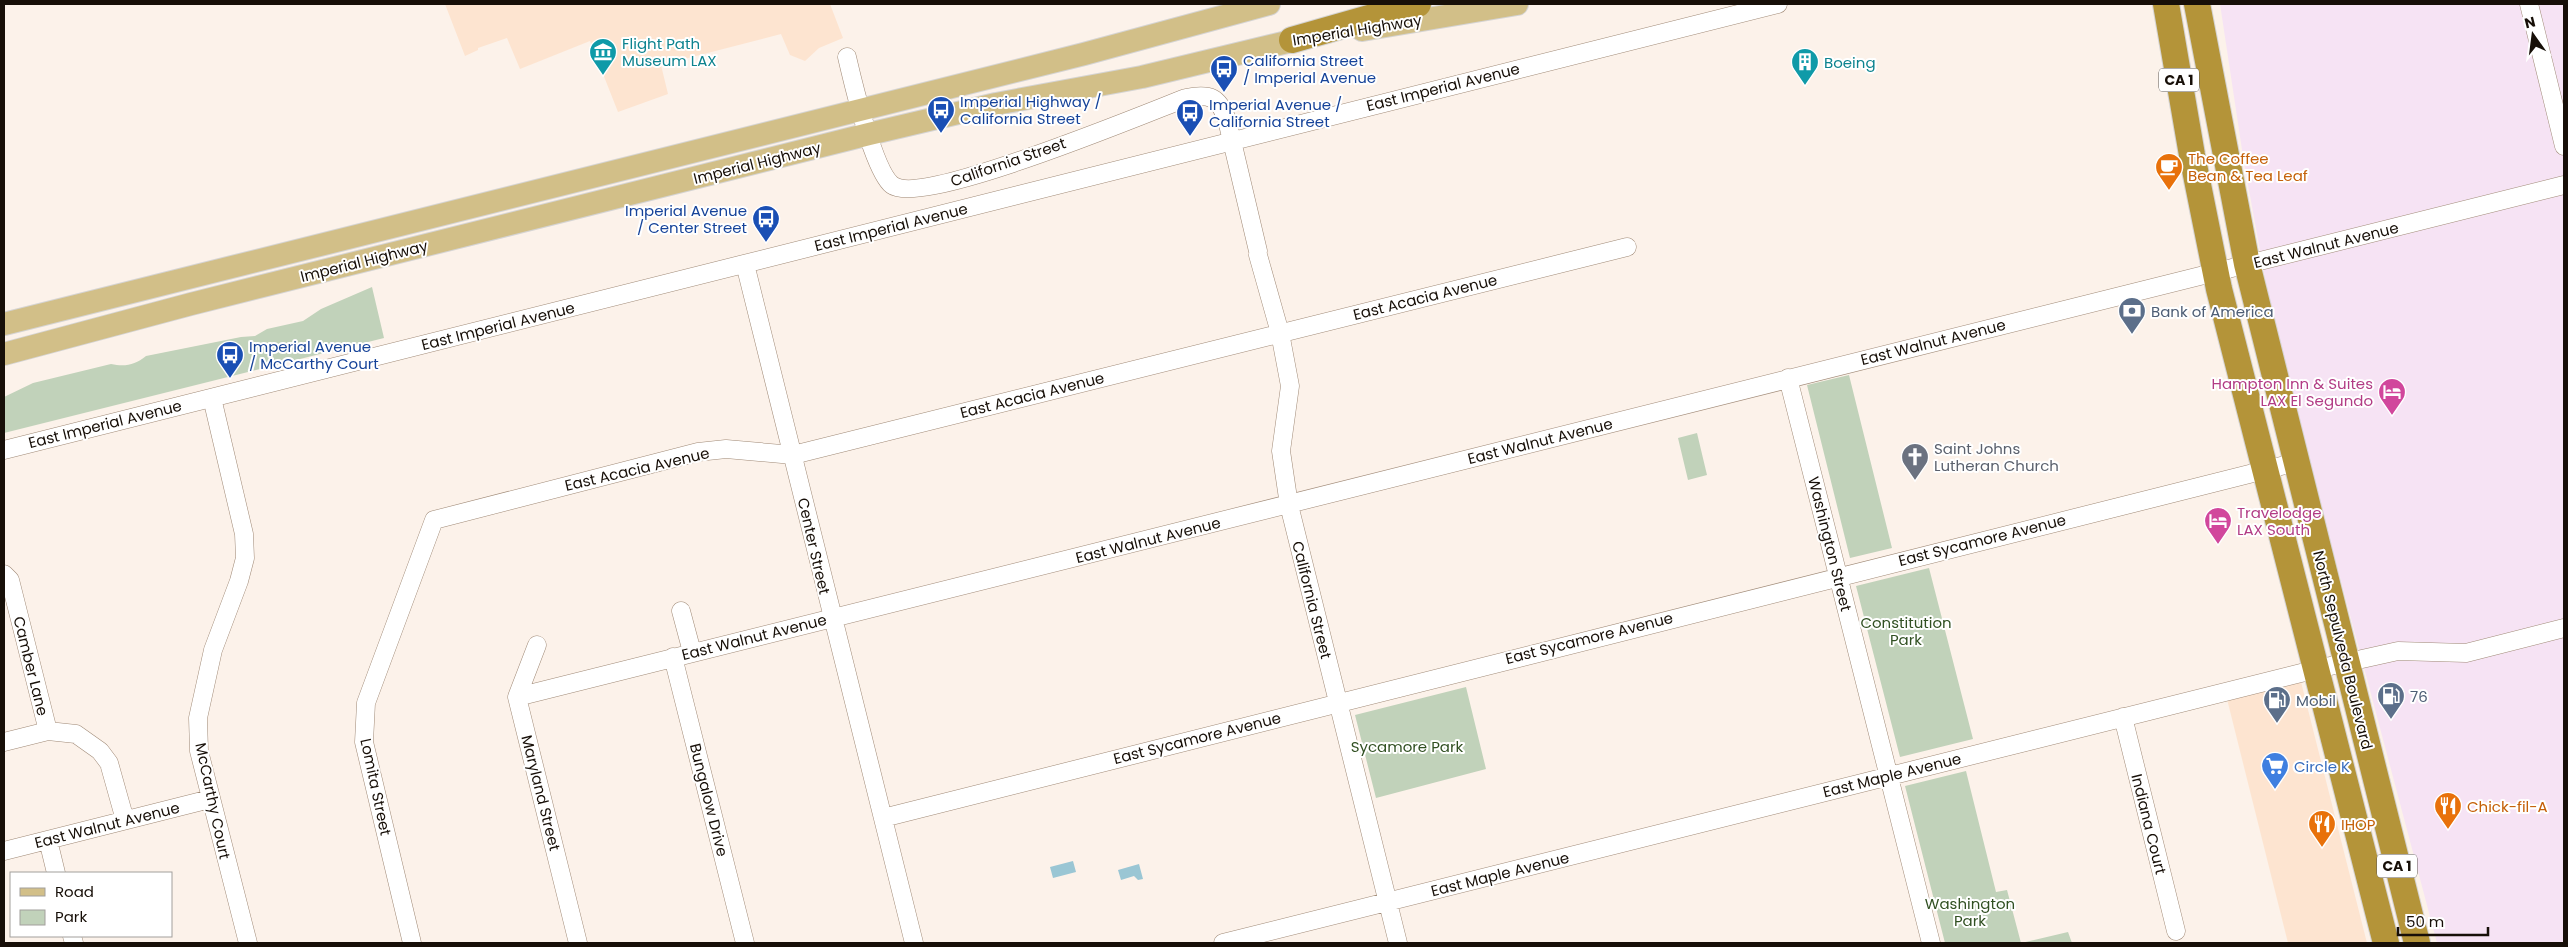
<svg xmlns="http://www.w3.org/2000/svg" width="2568" height="947" font-family="Poppins,sans-serif">
<style>
.built{fill:#fde4d0}
.industrial{fill:#f6e3f4}
.green{fill:#c1d2ba}
.water{fill:#9ac6d4}
.lines{fill:none;stroke-linecap:round;stroke-linejoin:round}
.minor-casing{stroke:#a08a77;stroke-width:19}
.major-casing{stroke:#d5d4d3;stroke-width:24}
.highway-casing{stroke:#d5d4d3;stroke-width:28}
.minor{stroke:#fff;stroke-width:18}
.major{stroke:#d2bf88;stroke-width:22}
.highway{stroke:#b49439;stroke-width:26}
.labels{text-anchor:middle;dominant-baseline:central;stroke-width:4;stroke-linejoin:round;paint-order:stroke}
.shield{fill:#fff;stroke:#5d5752;stroke-width:1}
.shield-label{font-size:14px;font-weight:bold;fill:#170f08}
.street-label{font-size:15px;fill:#170f08;stroke:#fff}
.culture-label{font-size:15px;fill:#0d838f;stroke:#fff;text-anchor:start}
.transit-label{font-size:15px;fill:#164399;stroke:#fff;text-anchor:start}
.food-label{font-size:15px;fill:#c56008;stroke:#fff;text-anchor:start}
.service-label{font-size:15px;fill:#4e5e75;stroke:#fff;text-anchor:start}
.hotel-label{font-size:15px;fill:#b23c85;stroke:#fff;text-anchor:end}
.worship-label{font-size:15px;fill:#5b616d;stroke:#fff;text-anchor:start}
.park-label{font-size:15px;fill:#315022;stroke:#fff}
.shop-label{font-size:15px;fill:#366cbe;stroke:#fff;text-anchor:start}
</style>
<rect width="100%" height="100%" fill="#fcf2ea"/>
<path class="built" d="M445,4h385l13,34 -24,10 -14,13 -15,-6 -9,-21 -120,31 7,29 -50,18 -28,-71 -70,28 -13,-31 -29,10v2l-13,6z
M2301,682l66,261h-79l-61,-244z"/>
<path class="industrial" d="M2220,4h344v939h-127l-162,-611 -31,-169z"/>
<path class="green" d="M372,287l12,51 -380,95v-36l29,-14 78,-19c14,3 24,1 35,-8l95,-19 14,-1 12,-7 36,-8 18,-12z
M1849,375l43,173 -42,10 -43,-173z
M1697,433l10,42 -19,5 -10,-42z
M1929,568l44,171 -73,18 -44,-171z
M1466,687l20,82 -110,29 -21,-83z
M1966,771l30,121 11,-2 14,53 47,-11 4,11h-127l-40,-157z"/>
<path class="water" d="M1073,861l3,11 -23,6 -3,-11z
M1139,864l4,15 -5,1 -4,-4 -13,4 -3,-10z"/>
<g class="lines">
<defs>
<path id="minor" d="M2529,4l35,142
M847,57c6,26 27,114 45,128 30,22 252,-71 294,-87 24,-5 33,-1 41,22l31,131
M1258,255l22,78 10,53 -9,65 8,54 109,438
M745,264l169,679
M1788,378l143,565
M212,398l32,136 1,24 -6,23 -26,69 -15,68 1,33 49,192
M4,450l1774,-446
M4,574l6,6 38,151
M681,611l11,41
M537,645l-20,52 61,246
M673,657l72,286
M517,697l2047,-512
M2123,717l53,214
M4,742l44,-11 28,3 24,17 9,12 16,57
M883,818l1414,-356
M48,840l8,33
M4,851l206,-52
M72,936l2,7
M412,943l-48,-201 2,-39 68,-183 264,-68 28,-3 67,6 834,-208
M1223,943l1094,-274 81,-18 68,2 98,-25"/>
<path id="major" d="M1362,30l155,-26
M4,324l1080,-270 185,-50
M4,354l187,-50 678,-170 127,-30 146,-27 166,-40"/>
<path id="highway" d="M2166,4l26,151 27,134 167,654
M2197,4l50,260 170,679
M1292,40l126,-36"/>
</defs>
<use href="#minor" class="minor-casing"/>
<use href="#major" class="major-casing"/>
<use href="#highway" class="highway-casing"/>
<use href="#minor" class="minor"/>
<use href="#major" class="major"/>
<use href="#highway" class="highway"/>
</g>
<defs>
<symbol id="museum-pin" viewBox="-11 -11 22 30"><path d="M0 17L-7.5 6A9.5 9.5 0 1 1 7.5 6Z" fill="#0f9aa8" stroke="#fff"/><path d="M0-6L6-3V-2H-6V-3ZM-5-1h2V3h-2ZM-1-1h2V3h-2ZM3-1h2V3H3ZM-6 4H6V6H-6Z" fill="#fff"/></symbol>
<symbol id="building-pin" viewBox="-11 -11 22 30"><path d="M0 17L-7.5 6A9.5 9.5 0 1 1 7.5 6Z" fill="#0f9aa8" stroke="#fff"/><path d="M-4-6H4V6H1V3H-1V6H-4ZM-2.5-4.3h1.7v1.8h-1.7ZM.8-4.3h1.7v1.8H.8ZM-2.5-1h1.7V.8h-1.7ZM.8-1h1.7V.8H.8Z" fill="#fff"/></symbol>
<symbol id="bus-pin" viewBox="-11 -11 22 30"><path d="M0 17L-7.5 6A9.5 9.5 0 1 1 7.5 6Z" fill="#1a4fb4" stroke="#fff"/><path d="M-5-6H5V4H4V6H2V4H-2V6H-4V4H-5ZM-3.5-4V0h7V-4ZM-3.5 1.2v1.5H-2V1.2ZM2 1.2v1.5H3.5V1.2Z" fill="#fff"/></symbol>
<symbol id="cafe-pin" viewBox="-11 -11 22 30"><path d="M0 17L-7.5 6A9.5 9.5 0 1 1 7.5 6Z" fill="#e8710a" stroke="#fff"/><path d="M-5.5-4.5H6V0H3Q3 3.5 0 3.5H-2.5Q-5.5 3.5-5.5 0ZM3-3.2v2h1.7v-2ZM-6 4.5H4V6H-6Z" fill="#fff"/></symbol>
<symbol id="bank-pin" viewBox="-11 -11 22 30"><path d="M0 17L-7.5 6A9.5 9.5 0 1 1 7.5 6Z" fill="#5c6f8a" stroke="#fff"/><path d="M-6-4H6V4H-6ZM0-2.3a2.3 2.3 0 1 0 0 4.6a2.3 2.3 0 1 0 0-4.6Z" fill="#fff"/></symbol>
<symbol id="hotel-pin" viewBox="-11 -11 22 30"><path d="M0 17L-7.5 6A9.5 9.5 0 1 1 7.5 6Z" fill="#d1479c" stroke="#fff"/><path d="M-6-4.5h1.5V1H6V5H4.5V3h-9V5H-6ZM-4 0a1.8 1.8 0 1 1 3.6 0ZM.5 0V-2.5h3Q6-2.5 6 0Z" fill="#fff"/></symbol>
<symbol id="church-pin" viewBox="-11 -11 22 30"><path d="M0 17L-7.5 6A9.5 9.5 0 1 1 7.5 6Z" fill="#6b7280" stroke="#fff"/><path d="M-1.2-6h2.4v3.5h3.3v2.4h-3.3V6h-2.4V-.1h-3.3v-2.4h3.3Z" fill="#fff"/></symbol>
<symbol id="fuel-pin" viewBox="-11 -11 22 30"><path d="M0 17L-7.5 6A9.5 9.5 0 1 1 7.5 6Z" fill="#5c6f8a" stroke="#fff"/><path d="M-5.5-6h7V0h2V4h1.3V-2.5L3-4.5l.8-.8L6-3V5H2.5V1h-1V6h-7ZM-4.2-4.7v3.2H.2V-4.7Z" fill="#fff"/></symbol>
<symbol id="supermarket-pin" viewBox="-11 -11 22 30"><path d="M0 17L-7.5 6A9.5 9.5 0 1 1 7.5 6Z" fill="#3f7fe0" stroke="#fff"/><path d="M-6-5.5h2.5l.6 2H6L4.5 2H-2.5L-4.4-4H-6ZM-1.5 3.2a1.3 1.3 0 1 0 .1 0ZM3 3.2a1.3 1.3 0 1 0 .1 0Z" fill="#fff"/></symbol>
<symbol id="restaurant-pin" viewBox="-11 -11 22 30"><path d="M0 17L-7.5 6A9.5 9.5 0 1 1 7.5 6Z" fill="#e8710a" stroke="#fff"/><path d="M-5-6h1v4h1v-4h1v4h1v-4h1v5L-1.5 .5V6h-2V.5L-5-1ZM5-6V6H3V1.5H1.5Q1.5-4 5-6Z" fill="#fff"/></symbol>
</defs>
<g fill-rule="evenodd">
<use href="#museum-pin" x="587" y="36" width="32" height="43"/>
<use href="#building-pin" x="1789" y="46" width="32" height="43"/>
<use href="#bus-pin" x="1208" y="53" width="32" height="43"/>
<use href="#bus-pin" x="925" y="94" width="32" height="43"/>
<use href="#bus-pin" x="1174" y="97" width="32" height="43"/>
<use href="#cafe-pin" x="2153" y="151" width="32" height="43"/>
<use href="#bus-pin" x="750" y="203" width="32" height="43"/>
<use href="#bank-pin" x="2116" y="295" width="32" height="43"/>
<use href="#bus-pin" x="214" y="339" width="32" height="43"/>
<use href="#hotel-pin" x="2376" y="376" width="32" height="43"/>
<use href="#church-pin" x="1899" y="441" width="32" height="43"/>
<use href="#hotel-pin" x="2202" y="505" width="32" height="43"/>
<use href="#fuel-pin" x="2375" y="680" width="32" height="43"/>
<use href="#fuel-pin" x="2261" y="684" width="32" height="43"/>
<use href="#supermarket-pin" x="2259" y="750" width="32" height="43"/>
<use href="#restaurant-pin" x="2432" y="790" width="32" height="43"/>
<use href="#restaurant-pin" x="2306" y="808" width="32" height="43"/>
</g>
<g class="labels">
<g class="shield">
<rect x="2159" y="68.5" width="40" height="23" rx="4"/>
<rect x="2377" y="854.5" width="40" height="23" rx="4"/>
</g>
<g class="shield-label">
<text x="2179" y="80">CA 1</text>
<text x="2397" y="866">CA 1</text>
</g>
<g class="street-label">
<text transform="translate(1357 30) rotate(-9)">Imperial Highway</text>
<text transform="translate(1443 87) rotate(-14)">East Imperial Avenue</text>
<text transform="translate(1008 162) rotate(-19)">California Street</text>
<text transform="translate(757 163) rotate(-14)">Imperial Highway</text>
<text transform="translate(891 227) rotate(-14)">East Imperial Avenue</text>
<text transform="translate(2326 245) rotate(-14)">East Walnut Avenue</text>
<text transform="translate(364 261) rotate(-14)">Imperial Highway</text>
<text transform="translate(1425 297) rotate(-14)">East Acacia Avenue</text>
<text transform="translate(498 326) rotate(-14)">East Imperial Avenue</text>
<text transform="translate(1933 342) rotate(-14)">East Walnut Avenue</text>
<text transform="translate(1032 395) rotate(-14)">East Acacia Avenue</text>
<text transform="translate(105 424) rotate(-14)">East Imperial Avenue</text>
<text transform="translate(1540 441) rotate(-14)">East Walnut Avenue</text>
<text transform="translate(637 469) rotate(-13)">East Acacia Avenue</text>
<text transform="translate(1148 540) rotate(-14)">East Walnut Avenue</text>
<text transform="translate(1982 540) rotate(-14)">East Sycamore Avenue</text>
<text transform="translate(1830 544) rotate(76)">Washington Street</text>
<text transform="translate(814 546) rotate(77)">Center Street</text>
<text transform="translate(1312 600) rotate(76)">California Street</text>
<text transform="translate(754 637) rotate(-14)">East Walnut Avenue</text>
<text transform="translate(1589 638) rotate(-14)">East Sycamore Avenue</text>
<text transform="translate(2343 650) rotate(76)">North Sepulveda Boulevard</text>
<text transform="translate(31 666) rotate(76)">Camber Lane</text>
<text transform="translate(1197 738) rotate(-14)">East Sycamore Avenue</text>
<text transform="translate(1892 775) rotate(-14)">East Maple Avenue</text>
<text transform="translate(376 787) rotate(78)">Lomita Street</text>
<text transform="translate(541 793) rotate(76)">Maryland Street</text>
<text transform="translate(709 800) rotate(76)">Bungalow Drive</text>
<text transform="translate(213 801) rotate(78)">McCarthy Court</text>
<text transform="translate(2149 824) rotate(76)">Indiana Court</text>
<text transform="translate(107 825) rotate(-14)">East Walnut Avenue</text>
<text transform="translate(1500 874) rotate(-14)">East Maple Avenue</text>
</g>
<g class="culture-label">
<text x="622" y="43">Flight Path<tspan x="622" dy="17">Museum LAX</tspan></text>
<text x="1824" y="62">Boeing</text>
</g>
<g class="transit-label">
<text x="1243" y="60">California Street<tspan x="1243" dy="17">/ Imperial Avenue</tspan></text>
<text x="960" y="101">Imperial Highway /<tspan x="960" dy="17">California Street</tspan></text>
<text x="1209" y="104">Imperial Avenue /<tspan x="1209" dy="17">California Street</tspan></text>
<text x="747" y="210" text-anchor="end">Imperial Avenue<tspan x="747" dy="17">/ Center Street</tspan></text>
<text x="249" y="346">Imperial Avenue<tspan x="249" dy="17">/ McCarthy Court</tspan></text>
</g>
<g class="food-label">
<text x="2188" y="158">The Coffee<tspan x="2188" dy="17">Bean &amp; Tea Leaf</tspan></text>
<text x="2467" y="806">Chick-fil-A</text>
<text x="2341" y="824">IHOP</text>
</g>
<g class="service-label">
<text x="2151" y="311">Bank of America</text>
<text x="2410" y="696">76</text>
<text x="2296" y="700">Mobil</text>
</g>
<g class="hotel-label">
<text x="2373" y="383">Hampton Inn &amp; Suites<tspan x="2373" dy="17">LAX El Segundo</tspan></text>
<text x="2237" y="512" text-anchor="start">Travelodge<tspan x="2237" dy="17">LAX South</tspan></text>
</g>
<g class="worship-label">
<text x="1934" y="448">Saint Johns<tspan x="1934" dy="17">Lutheran Church</tspan></text>
</g>
<g class="park-label">
<text x="1906" y="622">Constitution<tspan x="1906" dy="17">Park</tspan></text>
<text x="1407" y="746">Sycamore Park</text>
<text x="1970" y="903">Washington<tspan x="1970" dy="17">Park</tspan></text>
</g>
<g class="shop-label">
<text x="2294" y="766">Circle K</text>
</g>
</g>
<rect width="2568" height="947" fill="none" stroke="#170f08" stroke-width="10"/>
<rect x="10" y="872" width="162" height="65" fill="#ffffff" stroke="#a29f9c"/>
<rect x="20" y="888" width="25" height="8" fill="#d2bf88" stroke="#a29f9c"/>
<text x="55" y="897" font-size="15" fill="#170f08">Road</text>
<rect x="20" y="910" width="25" height="15" fill="#c1d2ba" stroke="#a29f9c"/>
<text x="55" y="922" font-size="15" fill="#170f08">Park</text>
<g transform="translate(2533 35) rotate(346)" stroke="#ffffff" stroke-width="4" paint-order="stroke">
<path d="M0-4L9 19L0 12L-9 19Z" fill="#170f08"/>
<text y="-8" font-size="14" font-weight="bold" text-anchor="middle" fill="#170f08">N</text>
</g>
<path d="M2398 927v8h90v-8" fill="none" stroke="#170f08" stroke-width="2.5"/>
<text x="2406" y="927" font-size="15" fill="#170f08" stroke="#ffffff" stroke-width="4" paint-order="stroke">50 m</text>
</svg>
